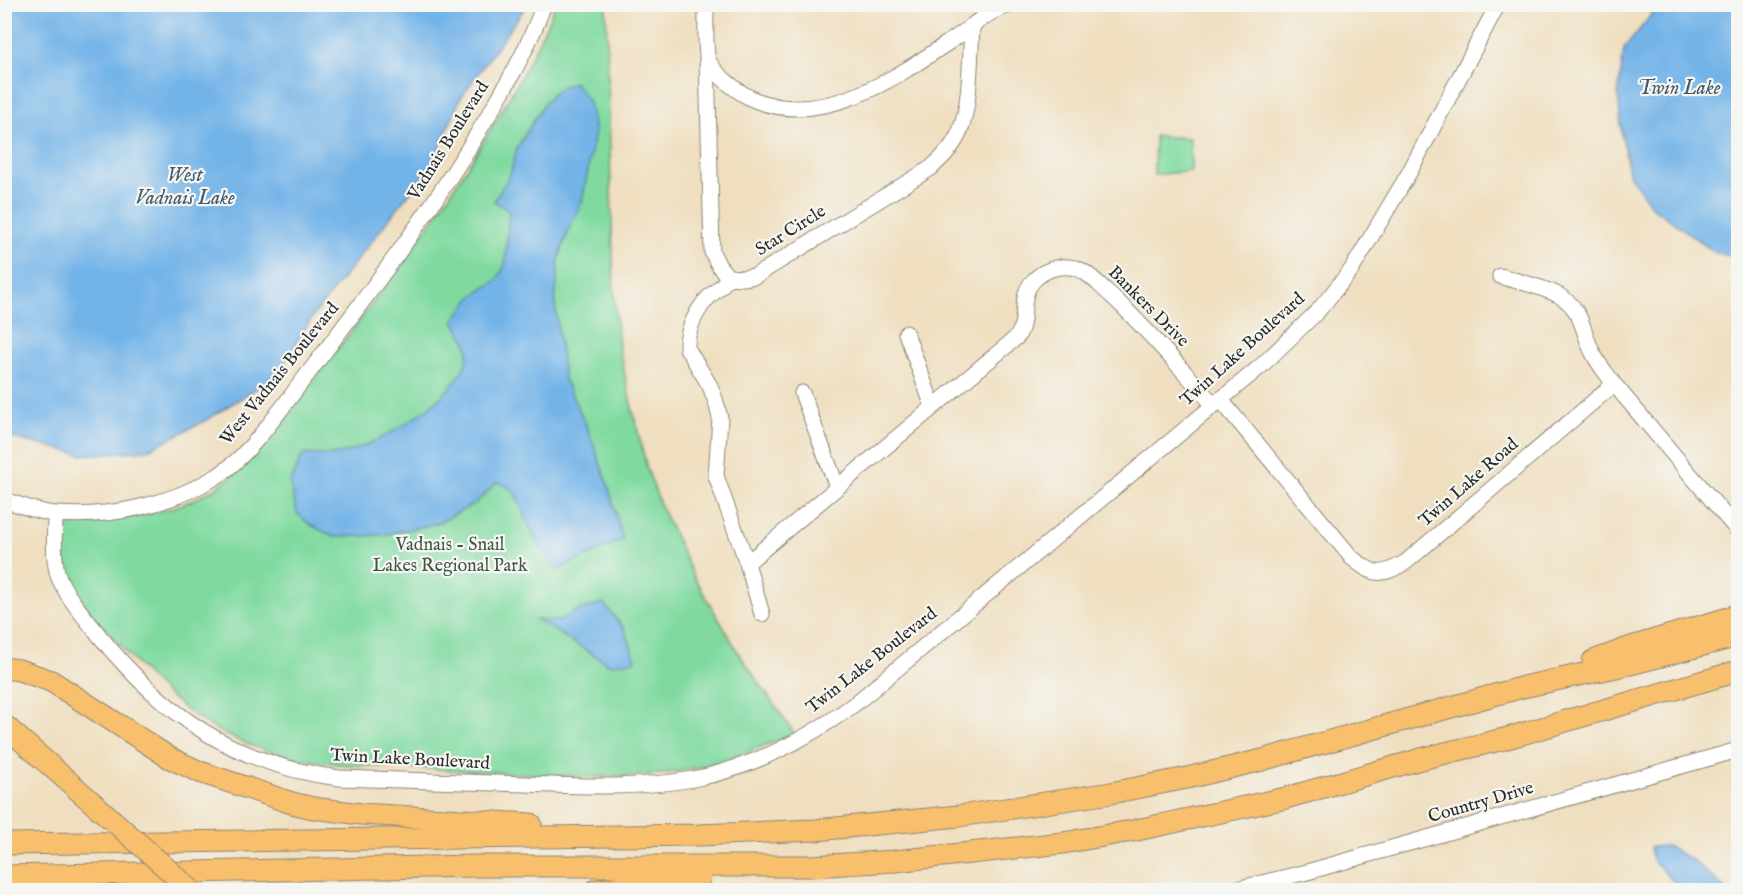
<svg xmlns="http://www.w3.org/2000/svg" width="1743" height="895" font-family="'IM FELL English',serif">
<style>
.green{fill:#80daa0;stroke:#568266;stroke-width:1.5}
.water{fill:#73b4e8;stroke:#4f708a;stroke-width:1.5}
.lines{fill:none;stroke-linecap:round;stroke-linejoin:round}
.minor-casing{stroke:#8d8576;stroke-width:17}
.highway-casing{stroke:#8d8576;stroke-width:23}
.minor{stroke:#fff;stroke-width:15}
.highway{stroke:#f8bf6c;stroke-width:21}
.highway-bridge-casing{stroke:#8d8576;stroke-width:23;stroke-linecap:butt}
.highway-bridge{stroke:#f8bf6c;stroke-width:21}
.labels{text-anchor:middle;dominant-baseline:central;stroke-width:4.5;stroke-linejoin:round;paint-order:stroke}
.street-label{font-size:18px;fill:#2b2b2b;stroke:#f6f6f2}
.park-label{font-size:18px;fill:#405748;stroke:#f6f6f2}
.water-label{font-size:20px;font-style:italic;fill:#445b6d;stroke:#f6f6f2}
</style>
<rect width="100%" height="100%" fill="#f6f6f2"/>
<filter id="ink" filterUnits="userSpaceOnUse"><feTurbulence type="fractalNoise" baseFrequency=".0167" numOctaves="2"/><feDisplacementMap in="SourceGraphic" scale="12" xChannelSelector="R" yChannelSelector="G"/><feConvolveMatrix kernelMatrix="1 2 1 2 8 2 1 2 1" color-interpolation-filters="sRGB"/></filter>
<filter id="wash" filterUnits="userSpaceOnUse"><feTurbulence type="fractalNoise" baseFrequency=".008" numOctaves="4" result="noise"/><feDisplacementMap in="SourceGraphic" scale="24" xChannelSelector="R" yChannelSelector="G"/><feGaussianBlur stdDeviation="1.35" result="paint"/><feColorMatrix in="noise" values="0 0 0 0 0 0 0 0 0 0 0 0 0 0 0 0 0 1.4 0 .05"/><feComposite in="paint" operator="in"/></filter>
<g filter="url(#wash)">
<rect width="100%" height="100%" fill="#efdfc0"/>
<path class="green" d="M555,5h51l8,291 5,51 12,57 16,65 14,38 34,72 46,78 53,76c-42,19 -87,36 -133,41 -23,2 -47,2 -70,3 -55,-3 -109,-5 -164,-8 -66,-3 -135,-3 -196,-32 -45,-21 -79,-54 -111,-92 -17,-20 -47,-47 -53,-73 -2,-8 -6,-32 -3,-40 2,-5 6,-6 11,-8 48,-5 97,-9 139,-35 47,-30 79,-82 112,-125 56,-72 108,-141 155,-219 28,-45 54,-91 74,-140z
M1155,136l35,2 1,33 -37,4z"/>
<path class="water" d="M5,4h522v1l-67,94 -27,64 -120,153 -37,60 -73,46 -56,28 -64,5 -78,-19z
M1660,4l78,1v252l-22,-4 -64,-46 -22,-31 -8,-40 -4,-40 6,-47z
M574,82l15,20 6,30 -13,70 -13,27 -10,29 -4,45 9,76 23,48 21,57 15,56 -67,30 -22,-33 -19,-44 -10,-8 -8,-3 -21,21 -38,20 -56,12 -48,2 -25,-13 -12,-11 -7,-30 13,-29c9,0 19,2 28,1 39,-3 134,-59 137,-102 1,-12 -10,-22 -14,-33l19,-24 24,-16 8,-15 4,-54 -15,-10 16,-26 7,-27 28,-46 14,-14z
M603,603l22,27 11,30 -26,5 -73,-45 22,1 20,-11z
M1667,846l25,14 35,30h-45l-30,-31 -2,-12z"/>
</g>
<g filter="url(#ink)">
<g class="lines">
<defs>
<path id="minor" d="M706,4c0,17 -1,34 1,51 2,16 33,39 48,45 71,29 146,-26 203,-64 20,-14 34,-29 59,-32
M707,57l5,195 7,14 9,11 15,1 12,-2 176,-108c12,-11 23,-22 29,-37 11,-28 10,-74 12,-104
M1500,276c20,6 40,10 58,19 25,13 24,37 35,58 5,11 14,21 21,31
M728,277c-4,8 -10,12 -17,18 -13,12 -25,35 -24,53l23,38 6,16 4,16 -4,58 31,87 15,51
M906,333l27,74
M802,393l35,94
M1220,399l132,159c23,18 28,19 54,4l208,-178 124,147
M4,500c17,5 35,13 53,14 52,4 112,-9 157,-36 37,-22 72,-77 99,-111 60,-79 119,-157 169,-241 24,-39 47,-79 62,-122
M55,514c0,20 -3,45 4,64 9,21 25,38 39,56 65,81 137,131 241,144 62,2 124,4 186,6 56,2 112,5 168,-5 60,-11 114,-40 163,-76l405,-337 57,-55 34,-42 57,-96 89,-169
M747,563l270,-226c12,-18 1,-40 16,-56 13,-14 35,-19 51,-9 10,6 19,17 28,24 36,34 68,72 101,108
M1233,890l74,-18 431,-122"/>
<path id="highway" d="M1593,661l38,-14 107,-32
M4,668l15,2 32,11 119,77 30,14 92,31 21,5 48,6 170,10
M4,725l106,93
M4,844l695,-9 117,-5 143,-14 152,-23 76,-15 75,-18 261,-73 107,-23 108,-28
M4,876l473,-10h335l83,-5 168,-18 74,-13 149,-32 135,-39 83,-20 234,-68
M596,890l104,-13"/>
</defs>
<use href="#minor" class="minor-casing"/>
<use href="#highway" class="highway-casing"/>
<use href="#minor" class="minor"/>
<use href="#highway" class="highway"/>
<defs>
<path id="highway-bridge" d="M110,818l81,72"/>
</defs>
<use href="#highway-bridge" class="highway-bridge-casing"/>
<use href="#highway-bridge" class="highway-bridge"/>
</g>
</g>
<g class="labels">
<g class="street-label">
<text transform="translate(449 141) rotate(-58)">Vadnais Boulevard</text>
<text transform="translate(791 231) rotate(-32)">Star Circle</text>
<text transform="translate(1148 307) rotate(45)">Bankers Drive</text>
<text transform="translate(1243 350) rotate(-42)">Twin Lake Boulevard</text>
<text transform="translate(280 374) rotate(-51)">West Vadnais Boulevard</text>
<text transform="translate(1469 483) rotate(-41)">Twin Lake Road</text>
<text transform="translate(872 661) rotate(-38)">Twin Lake Boulevard</text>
<text transform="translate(410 760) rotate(3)">Twin Lake Boulevard</text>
<text transform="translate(1481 803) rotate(-16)">Country Drive</text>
</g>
<g class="park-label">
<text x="450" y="545">Vadnais - Snail<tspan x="450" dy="21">Lakes Regional Park</tspan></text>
</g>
<g class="water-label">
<text x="1679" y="88">Twin Lake</text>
<text x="185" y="175">West<tspan x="185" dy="23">Vadnais Lake</tspan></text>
</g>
</g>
<rect width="1743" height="895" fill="none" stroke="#f6f6f2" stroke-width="24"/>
</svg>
